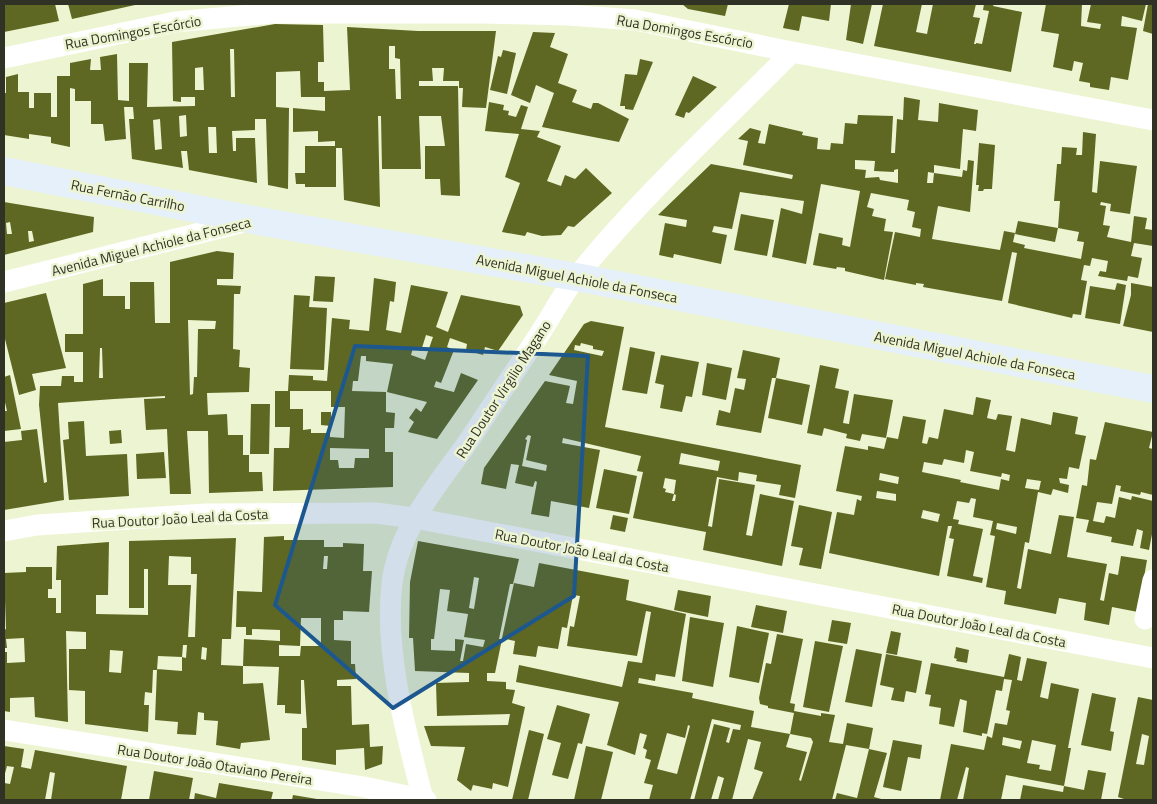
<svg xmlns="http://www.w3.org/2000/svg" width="1157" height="804" font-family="'Titillium Web',sans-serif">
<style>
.building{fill:#5e6823;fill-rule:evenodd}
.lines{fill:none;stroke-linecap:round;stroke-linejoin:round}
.street{stroke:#fff;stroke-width:21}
.secondary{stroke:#e5f0fb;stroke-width:28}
.marked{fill:#1c588f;fill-opacity:0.2;stroke:#1c588f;stroke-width:4;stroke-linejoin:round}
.labels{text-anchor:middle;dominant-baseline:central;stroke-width:5;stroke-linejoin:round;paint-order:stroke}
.street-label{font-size:14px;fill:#2f3225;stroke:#edf4d1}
</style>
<rect width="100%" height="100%" fill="#edf4d1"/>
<path class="building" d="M4,4h51l4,17 -55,11z
M68,4h67v1l-63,14z
M682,4h46l-3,12 -37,-7z
M789,4h42l-2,17 -27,-5 -3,15 -16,-3z
M851,4h21l-9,40 -17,-4z
M883,4h39l-6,28 11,2 6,-30h43l-3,13 7,1 -6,26h2v-1l6,1 7,-33 -6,-1 1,-6h10l-1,2 29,6 -11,60 -137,-26z
M1046,4h36l-1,22 19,3 1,-5 -14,-2 4,-18h55l-4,17 -20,-5 -1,10 16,2 -9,52 -17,-3 -2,13 -19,-3v-4l-11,-2 4,-18 -9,-2 -2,10 -19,-4 6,-33 -18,-3z
M1148,4h5v30l-10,-3z
M275,24l48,1 1,37h-6v20h6v9l26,-1 -3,-63 71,4h78l-10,77 -24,-1 1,-19h-4v-7h-16l1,-13h-12l1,13h-14v5h39l2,110 -19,-1 -1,-16h-15v-33h20l-4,-30h-22l2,53h-39l-1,-53h-3l2,91 -36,-7 -2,-52h-6v39h-31v-3h-9l-1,-11h10v-27h30v-5l-17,1v-11l-25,1v-24l32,3v-14h-24l-1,-26 -24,1v35l13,1 -1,81 -20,-4 -2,-66h-11v11l-23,1 1,20h3v-13h19l2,45 -68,-13 -2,-19h-6l2,17 -51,-9 -3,-40h5l-1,-12h-9l2,32 -21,2 -2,-17h-12v-23h-16v-12l-5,-1v59l-19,-4v-6l-22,-3v5l-25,-4v-42h2v-16l12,-3v18h11v16h5v-15h17v24h6v-41h13v-13l21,-4 -1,11h11l-1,-13 17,-3 1,46 11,1v-38h19l-1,44 48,-1v-9h-14v5l-8,-1 -1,-59zM389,46h6v12l5,1 1,40h-5l-1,-30h-6zM230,49h4l1,48h-4zM203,67l1,23h-9v-22zM186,115l1,21 -7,1 -1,-21zM160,119l2,30 -7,1 -2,-30zM208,127h8l1,26h-8z
M533,32l22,1 -5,14 18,7 -10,29 19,7 -5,12 19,7 2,-6h5l31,16 -10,23 -77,-15 12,-34 -18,-8 -6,18 -19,-8z
M503,50l13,3 -9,41 -17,-4 8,-34 3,1z
M640,59l13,3 -20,48 -8,-1v-3h-5l5,-32 12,1z
M693,76l24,11 -28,26 -3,-1 -2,6 -9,-3z
M904,97l16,3 -2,20 20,2 1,-19 39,7 -2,21 -13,-2 -3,40 -26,-4v8l-6,-1 -1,11h6l1,-10 28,4 1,-7 4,1 1,-11 6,1 -4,51 -32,-6 -6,33 68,11 4,-19 11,2 -2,9 12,3 -1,3 57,11 3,-17 -7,-1 2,-9 -21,-4 2,-27h-6l3,-37h4l1,-17 15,1 -1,7h6l1,-23 13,2 -4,58 5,1 3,-32 37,5 -7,48 -20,-3 1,-7 -10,-2 -1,3 6,1 -3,19 7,1 -3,11 24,5 3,-26 13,2 -2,11 8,1v16l-19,-3 -3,13 11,2 -4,20 -10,-2 -1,5 -29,-5 2,-5 6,1 2,-11 -16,-3 -2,8 -6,-1 -3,15 6,1 -6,34 -8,-1 -1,4 -64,-15 9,-50 -5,-1 -10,49 -79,-14 1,-3 -8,-1v2l-31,-6 10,-47 25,5 1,-8 -9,-2 3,-15 -8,-2 2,-10 -38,-7 -4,14 7,2 -2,7 14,3 -2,12 9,1 -9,48 -39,-9v-3l-8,-1 -1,2 -23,-4 6,-32 24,5 -1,7 8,2 10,-56 -39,-7 -15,80 -34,-7 9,-49 21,6 2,-13 -64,-9 -8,37 -18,-3 -2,6 15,3 -6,29 -47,-10 -1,4 -14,-3 6,-32 21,4 1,-7 -29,-5 53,-51 81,15 1,-4 -50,-10 5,-24 -10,-2 12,-11 11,3 -3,12 7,1 4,-20 34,8 -1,3 16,3 -1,11 13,1 1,-7 12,1 2,-21 12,1 1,-9 35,1 -2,37h4l2,-34 6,1zM855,160l20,1 -1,10 20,1v-2l4,-1v14l-18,-3 -1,-3 -14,1 1,-8 -11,-1z
M489,102l15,3 -1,5 6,1 -1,4 8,2 5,-12 7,2 -7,22 19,2 -3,6 24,9 -14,35 14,5 4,-11 10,4 11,-11 26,25 -38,34 -6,-1 -7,9 -19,1 -15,-4 -2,4 -23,-4 18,-49 -15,-6 14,-43 -34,-3z
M979,143l16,2 -3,44h-8l-1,2h-5l1,-6h-3z
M4,202l90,15 -1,15 -89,23zM10,222l2,12h-5l-1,-11zM28,231h4l2,10 -5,1z
M741,214l33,6 -7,36 -33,-6z
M1018,221l40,7 -3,14 -40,-8z
M217,251l17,2 -1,26h-16v6l24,1 -1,8h-6l-1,55 7,1 -1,17 11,1 -1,24 -42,1 1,22 19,-1 1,21h15v20h6v17h13l1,19 -54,2 -1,-62h-21l4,63h-21l-3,-65 -21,1 -2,-31 21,-1v-2l-51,3 -56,4 6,97 -60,10v-68l18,-2 -1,-9 16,-2 7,54 3,-1 -8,-77 1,-19h21l1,-10h12v6h9v-30h-18v-18h18v-50l20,-5v17h22v13h5v-27h24l1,41h15v-61zM188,320l28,1 -1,8h-17l-1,48h-3l-1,17 -3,1zM100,348h2l1,30h-4z
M315,276l20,1 -2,25 -20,-1z
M374,278l22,4 -2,20 -4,-1 -4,29 15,3 10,-48 37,7 -12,35 12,5 13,-37 59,11 3,9 -25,36 -13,-4 -2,8 -17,-5 1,-6 -17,-6 -3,9 7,3 -13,33 -5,-2 -2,6 20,5 7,-19 17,7 -41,59 -29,-7 6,-10 -5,-4 7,-10 5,4 6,-10 -40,-10 6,-28 -27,-3v-5h-5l-3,25h-5l-1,10 34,1v20l9,1 -1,15h-9v24h8v35l-120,4 1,-43h15l1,-21h-15v-36h13l1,-16 24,1v4l14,1 5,-63 18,2 -1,9 20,2zM426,335l7,2 -8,23 -14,-5 2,-7 8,3zM290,391h41v16h14l-1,31 -14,-1v-4h-19v-4l-8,1v-21h-13zM330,448l39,1v9h-14l-1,10h-15l-1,-8h-8z
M1117,283l9,2 -6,39 -35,-6 5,-32 25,4z
M1131,283l22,4v45l-30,-6 8,-31z
M46,293l20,75 -34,6 4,16 -17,5 -15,-60v-32z
M294,295l16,1 -1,11 18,1 -3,62 -34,-1z
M591,321l33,6 -19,100 196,38 -6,33 -16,-3 2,-10 -25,-4 1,-6 -18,-3 -1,9 -21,-4 -9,49 4,1 7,-48 36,6 -9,50 6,1 8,-42 34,7 -12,65 -79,-16 3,-18 -73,-14 10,-46 -6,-1 4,-15 -78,-18 -1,5 38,7 -11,58 -38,-7 -2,16 -18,-3 6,-32 -2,-1 -2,6 -18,-4 4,-18 -8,-1 -5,25 -25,-5 3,-16 61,-87 25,5 -4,17 7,1 4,-23 -28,-6 35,-51zM581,343l12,3v3l11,2 -2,5 -28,-6 1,-5 5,1zM528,435l3,1 -5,24 21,5 -1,6 -24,-5 5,-26 -2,-1zM681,453l39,8 -2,10 -39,-7zM665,478l11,2 -2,14 2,1 -1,6h-3l2,-7 -9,-2 1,-3 -3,-1z
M630,347l25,5 -8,42 -25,-4z
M743,350l37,8 -4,20 34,7 -8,40 -34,-7 8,-40h-4l-11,55 -45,-8 3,-15 11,3 5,-25 9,2 2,-11 -9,-1z
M661,355l38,7 -7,35 -6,-1 -4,16 -22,-4 4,-23 -9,-2z
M707,363l25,5 -6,32 -24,-5z
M820,365l19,4 -4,19 14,3 -6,32 6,1 5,-30 39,6 -7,38 -24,-4 -2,7 -14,-3 1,-4 -23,-6 -2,8 -15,-3z
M10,375l11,54 -17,2v-20h3l-3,-13v-21z
M976,397l15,3 -4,18 9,2 2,-6 14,2 -6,34 9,2 6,-34 30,7 2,-13 25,5 -3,17 11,2 -7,33 -10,-2 -2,12 -8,-1 1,5 9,2 -1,8 -15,-4 -2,6 -13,-3 -9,51 -4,-1 -8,46 4,1 7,-40 23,5 8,-39 15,2 -7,40 40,7 -7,36 4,1 5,-28 9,2 3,-19 26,4 -9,52 -26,-5 -3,18 -25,-5 2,-17 -27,-5 -3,16 -52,-10 2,-13 -20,-4 9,-51 -5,-1 3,-14 -20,-4 3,-18 -5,-1 -2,5 -12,-2 -4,18 6,1 -1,4 25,5 -10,47 10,2 -1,5 -35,-7 7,-37 -5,-1 3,-12h-4l-9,50 -110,-23 8,-41 17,3 3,-16 4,2 1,-5 -26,-5 9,-45 23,4v-4l16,3 3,-12 11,2 5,-23 23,4 -4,23 5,1 2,-7 9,2 6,-30 29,6zM966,450l8,2 -4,19 31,6 1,-4 8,2 -1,6 -8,-2 -2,11 -39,-8 1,-2 -39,-8 2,-10 18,3 2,-6 20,4zM880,473l19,4 -1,7 -19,-4zM1027,479l14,2 -2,9 -14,-2zM877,491l19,3v7l-20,-3zM923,510l17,4 -2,8 -17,-4zM997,523l20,4 -1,7 -20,-5z
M251,404h19l-1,50h-19z
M321,412h10v14l-10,-1z
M84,421l2,35 41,-2 2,42 -60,4 -6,-60 6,-1 -1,-17z
M1105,422l48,10 -4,16 4,1v46l-12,-3 -1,3 -20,-4 1,-5 -5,-1 -4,19 -15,-2 -4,19 11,2 2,-7 9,2 4,-21 12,3 1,-4 21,5v28l-4,21 -9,-2 3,-17 -6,-2 -4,17 -22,-4 1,-5 -26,-5 3,-12 -13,-2 6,-33 5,1 3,-27 6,1z
M121,430l1,13 -12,1 -1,-13z
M164,452l2,26 -29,1 -1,-25z
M604,469l33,7 -8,38 -33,-6z
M799,505l33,7 -11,57 -22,-4 4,-17 -12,-2z
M613,515l15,3 -3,14 -15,-3z
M284,536v4h40v7h19v-4l21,1 -1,27h9l-3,41 -26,-1v9h-9v20l17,1v23h4l1,15 -19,1v6h14l1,39 17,-1 1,23 13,-1 -1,18 -17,6 -1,-22 -28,2v15l-34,-5v-32h5l-3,-48h-3v34l-16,-1v-8h-8l2,-38 -36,-1v18l20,-1 7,57 -29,3 -1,6 -24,-4 2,-24 -14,-1v-7l-6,-1 -2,23 -19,-1 1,-12 -23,-2 2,-51 25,2v-14l4,1 1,-13h-4l-1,12 -24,-1 -1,14h-4l-1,23 -7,-1 -1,13h5l-1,27 -63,-8v-33l-16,-1v-41h17v-17l-20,-1 2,91 -33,-5 -1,-20 -24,1v14l-6,-1v-59h3v11l18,-1 -1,-24 -18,1 1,9h-3v-18l2,-1 -2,-56 22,-1v-5h26v22h-4v9h8v15h5v-33h-5l1,-34 52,-4 -1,53h-12v19l52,1v-46h-4v39h-15v-67l107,-3 -5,101h-9l-1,26 22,1 1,-27 36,2v-11l-28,-1v6h-6v-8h-10l1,-36 25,1 2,-55zM169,556l22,1v17h6l-2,63h-7l3,-52h-23zM324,556h4l-1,13h-4zM301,618h20v28h-20l-1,10h-21v-11l21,1zM202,647l5,1 -1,12 -5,-1zM110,650l13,1 -2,22 -12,-1z
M418,541l101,18 -6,25h-3l-11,55h3l-7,34h-8v8l19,1v7l9,1 -3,13 13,4 -17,80 -15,-4 -1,6 -19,-4 -2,6 -14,-11 8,-33 -34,-1 -7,-20 84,-1 2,-11 -73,2 -1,-33 33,-1v-9l-54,-2 -2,-33h-4l1,-56zM474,577l5,1 -5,31 -5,-1zM440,589l10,1 -3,21 21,3 -4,23 21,3 -2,7 -17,-3 -3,17h-3l4,-21 -9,-1v12l-24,-1v-11h3z
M539,563l90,17 -3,20 60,14 -11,63 -19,-3 -1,7 -16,-3 -1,5 55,10 -1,5 62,13 -3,16 39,7 -4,13 21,5 -8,28 2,1 12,-39 -2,-4 -21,-4 4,-21 -26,-5v-2l-8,-2 -1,-6 7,-35 5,1 6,-30 26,5 -13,64 5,1 -1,7 27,5v-3l14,2 -6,27 14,2 4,-21 26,5 -4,21 -23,-4 -14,55h-80l11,-28 -9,-3 7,-27 -13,-3 -16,61h-14l6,-22 -6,-2 -7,24h-17l20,-76 16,4 -4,14 3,1 4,-14 7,1 1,-5 -29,-6 -22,81h-41l4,-15 -9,-2 7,-23 -6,-2 2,-8 -4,-2 4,-13 -7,-2 -5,22 -28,-10 12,-43 -103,-20 3,-17 103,22 6,-26 14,2 9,-51 -5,-1 -9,45 -70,-10 3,-20 4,1 6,-31 -7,-1 -6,33 -5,-1 -4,22 -20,-3 -2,11 -23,-3 2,-13 -13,-3 12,-55 20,4zM688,725l2,1 -13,48 -20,-5 10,-36 18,5z
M678,590l33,6 -3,21 -34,-7z
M756,605l31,6 -4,22 -32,-6z
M690,617l34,6 -11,64 -31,-6z
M832,620l19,3 -4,21 -19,-3z
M737,626l32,7 -10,50 -30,-6z
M891,631l10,2 -4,22 -11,-2z
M815,641l28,5 -14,66 -26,-5z
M956,647l13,3 -2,13 -11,-2 1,-2 -3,-1z
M856,649l26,5 -10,53 -27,-5z
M886,654l36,7 -6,32 -10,-2 -2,11 -13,-2 3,-12 -14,-3z
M1009,654l12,3 -4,23 5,1 5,-23 20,4 -7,35 8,2 3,-16 28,6 -11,59h3l-7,38 -58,-11 -5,25h-38l6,-32 -3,-1 -9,33h-17l11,-56 33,6 3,-14 5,2 3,-15 12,2 3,-14 -4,-1 6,-30 -8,-1 -2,12 -6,-1 -9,44 -5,-1v3l-19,-4 4,-31 -7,-2 -6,28 -15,-3 2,-16 -12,-2 2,-11 -6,-1 6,-31 73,14zM1003,737l19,4 -2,8 -18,-4zM1032,740l24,5 -5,26 -12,-2 1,-4 -13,-2z
M1092,693l24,5 -6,33 4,1 -3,19 -30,-6z
M1138,697l15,3v100h-26l-9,-3zM1142,734l7,2 -5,29 -8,-1z
M557,705l33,9 -8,30 -4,-1 -10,36 -16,-4 9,-32 -14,-4z
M529,730l15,4 -16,66h-16z
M893,740l29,5 -2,14 -12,-2 -7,34 -18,-4z
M4,746l20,3 -3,18 10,2 4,-19 92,16 -6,34h-70l4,-27 -5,-1 -5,28h-41v-17l6,1 4,-17 -7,-1 -3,11z
M586,746l27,6 -12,48h-27z
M869,749l18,4 -13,44 11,3h-50l2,-7 20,5z
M1088,770l18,3 -5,27h-81l3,-15 40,7 1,-6 20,4z
M154,771l39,7 -4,22h-40z
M219,783l54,9 -2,8h-77l1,-7 21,5z
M293,795l24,4v1h-25z"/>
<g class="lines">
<path class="street" d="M4,58l171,-36 97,-9h211l85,2 67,5 157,32 361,68
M4,282l244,-61
M4,531l33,-6 169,-11 170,-1 38,5 739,140
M1145,619l8,-39
M4,730l360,57 62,13
M423,799c-17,-66 -39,-147 -31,-216 7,-56 47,-99 78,-144 23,-35 46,-69 69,-104 13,-20 24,-42 39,-60 65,-80 142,-150 214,-223"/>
<path class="secondary" d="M4,171l249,49 323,57 577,112"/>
</g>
<path class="marked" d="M355,346l233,10 -14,240 -181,112 -118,-103z"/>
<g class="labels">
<g class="street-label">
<text transform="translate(685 31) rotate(10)">Rua Domingos Escórcio</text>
<text transform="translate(133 32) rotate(-10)">Rua Domingos Escórcio</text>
<text transform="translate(128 195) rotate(11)">Rua Fernão Carrilho</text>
<text transform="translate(151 246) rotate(-14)">Avenida Miguel Achiole da Fonseca</text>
<text transform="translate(577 278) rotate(11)">Avenida Miguel Achiole da Fonseca</text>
<text transform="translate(975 355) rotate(11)">Avenida Miguel Achiole da Fonseca</text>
<text transform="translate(503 389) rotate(-57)">Rua Doutor Virgilio Magano</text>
<text transform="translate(180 518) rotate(-3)">Rua Doutor João Leal da Costa</text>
<text transform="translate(582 550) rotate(11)">Rua Doutor João Leal da Costa</text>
<text transform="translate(979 625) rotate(11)">Rua Doutor João Leal da Costa</text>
<text transform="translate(215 764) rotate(9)">Rua Doutor João Otaviano Pereira</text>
</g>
</g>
<rect width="1157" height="804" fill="none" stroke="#2f3225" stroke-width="10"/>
</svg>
